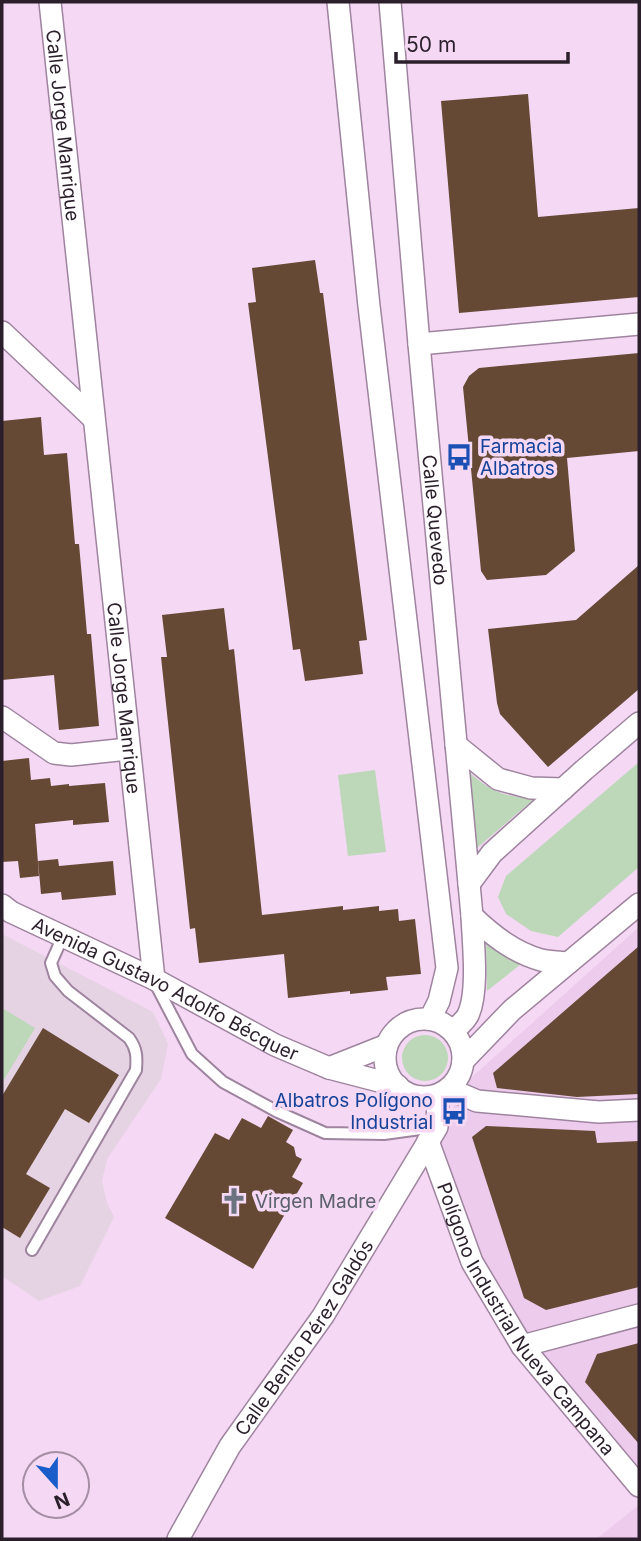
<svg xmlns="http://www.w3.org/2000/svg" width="641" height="1541" font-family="Inter,sans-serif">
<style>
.built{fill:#edcbed}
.education{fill:#e5d2e3}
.green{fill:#bcd8b9}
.building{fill:#654935}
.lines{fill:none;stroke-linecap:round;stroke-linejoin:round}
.lane-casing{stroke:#9e849e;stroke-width:14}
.street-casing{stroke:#9e849e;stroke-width:24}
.lane{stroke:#fff;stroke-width:10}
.street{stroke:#fff;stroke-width:21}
.labels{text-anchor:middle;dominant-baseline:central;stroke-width:7;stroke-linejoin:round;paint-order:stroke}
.street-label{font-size:19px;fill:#2a1f2a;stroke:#f5d8f4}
.transit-label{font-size:19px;fill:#164399;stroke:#f5d8f4;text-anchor:start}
.worship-label{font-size:19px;fill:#5b616d;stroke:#f5d8f4;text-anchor:start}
</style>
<rect width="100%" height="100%" fill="#f5d8f4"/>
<path class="built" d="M639,927v549l-116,-143 -47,-71 -37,-117 22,-58z
M639,1505v34h-43z"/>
<path class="education" d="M2,934l151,78 15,32 -7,35 -54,80 -5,22 5,22 7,14 -34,69 -41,15 -37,-25z"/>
<path class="green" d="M639,762v105l-81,70 -27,-6 -25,-17 -8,-17 8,-21z
M375,770l11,82 -38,4 -10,-81z
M470,773c23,20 34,23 64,26l-57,49z
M486,940l35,24 -34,27z
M2,1008l33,20 -33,55z
M402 1058a23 23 0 1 1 46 0a23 23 0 1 1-46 0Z"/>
<path class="building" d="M528,94l10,123 101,-9v89l-180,16 -18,-212z
M315,260l5,33h3l44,347 -8,1 4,33 -58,7 -5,-32 -7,1 -45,-347 8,-1 -4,-34z
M639,353v98l-72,7 8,93 -29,24 -59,5 -6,-9 -18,-184 6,-11 10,-8z
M41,417l3,38 23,-2 8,91h4l8,90h4l8,92 -40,4 -5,-55 -52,5v-259z
M639,565v124l-91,78 -48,-53 -3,-11 -9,-74 88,-9z
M224,608l5,42 5,-1 28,266 81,-9v4l36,-4v5l19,-2 1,12 16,-2 6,55 -35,3 2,13 -38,4v-3l-62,7 -4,-44 -85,9 -4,-35 -5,1 -29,-272h6l-5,-42z
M29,758l2,22 19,-2 1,8 18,-2v2l36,-3 4,39 -36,3v-5l-38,4 4,52 -19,2 -2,-17 -16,1v-101z
M58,859l1,7 54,-5 3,34 -54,5 -1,-8 -20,2 -3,-33z
M639,946v148l-62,3 -80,-9 -4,-15z
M43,1028l76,47 -30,48 -24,-14 -39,65 24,14 -30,50 -18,-11v-131z
M268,1116l25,14 -7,12 8,5 2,9 6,3 -10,18 11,6 -50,86 -88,-51 50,-85 14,7 13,-22 19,10z
M486,1126l109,5 2,12 42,-2v146l-93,23 -22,-12 -52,-161z
M639,1343v101l-54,-62 12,-28z"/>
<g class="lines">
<defs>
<path id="lane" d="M156,985l36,69 31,28 55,30 47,21 59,1 51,-7
M32,1250l104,-180c1,-13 1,-21 -7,-32l-61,-47 -13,-15 -4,-13 12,-27"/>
<g id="street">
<path id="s1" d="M50,2l104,977"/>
<path d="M338,2l31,304 78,662 -8,33 -9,18"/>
<path id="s2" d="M390,2l29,342 53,572c1,25 7,76 -4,99 -3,6 -10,11 -14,16"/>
<path d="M2,332l91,86"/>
<path d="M419,344l220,-20"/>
<path d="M2,717l52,36 17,2 57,-6"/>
<path d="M456,745l42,34 33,9 32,1"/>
<path d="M469,884l23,-31 92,-83 55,-47"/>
<path id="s3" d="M2,905l9,7 143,67 121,66 54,23 69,18"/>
<path d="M472,916c20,19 41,36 69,44 8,2 18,2 27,3"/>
<circle cx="424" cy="1058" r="39"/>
<path d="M463,1061l49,-51 127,-106"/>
<path d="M329,1068l58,-23"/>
<path d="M449,1089l28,12 122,11 40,-2"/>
<path id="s4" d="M428,1141l44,121 50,84 117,140"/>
<path d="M522,1346l117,-31"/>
<path id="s5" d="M178,1539l52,-93 93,-130 114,-189 1,-32"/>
</g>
</defs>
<use href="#lane" class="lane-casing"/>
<use href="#street" class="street-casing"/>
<use href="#lane" class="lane"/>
<use href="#street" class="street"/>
</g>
<defs>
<symbol id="bus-bare" viewBox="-9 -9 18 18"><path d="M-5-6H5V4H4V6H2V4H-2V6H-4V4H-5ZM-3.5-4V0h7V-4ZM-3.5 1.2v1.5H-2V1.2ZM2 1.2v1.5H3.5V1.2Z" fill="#1a4fb4" stroke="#f5d8f4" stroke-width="2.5" paint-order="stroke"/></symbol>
<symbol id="church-bare" viewBox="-9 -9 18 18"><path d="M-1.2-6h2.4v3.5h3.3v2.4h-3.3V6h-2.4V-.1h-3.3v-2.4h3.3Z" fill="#6b7280" stroke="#f5d8f4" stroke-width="2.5" paint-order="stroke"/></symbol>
</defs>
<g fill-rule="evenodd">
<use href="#bus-bare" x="440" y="438" width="38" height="38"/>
<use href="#bus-bare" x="435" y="1092" width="38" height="38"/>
<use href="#church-bare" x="215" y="1182" width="38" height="38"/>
</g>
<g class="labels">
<g class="street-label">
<text stroke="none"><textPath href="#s1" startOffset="124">Calle Jorge Manrique</textPath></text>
<text stroke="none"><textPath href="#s2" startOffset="520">Calle Quevedo</textPath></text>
<text stroke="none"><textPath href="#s1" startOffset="700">Calle Jorge Manrique</textPath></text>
<text stroke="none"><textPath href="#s3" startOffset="184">Avenida Gustavo Adolfo Bécquer</textPath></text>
<text stroke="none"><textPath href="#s4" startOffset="205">Polígono Industrial Nueva Campana</textPath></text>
<text stroke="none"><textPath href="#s5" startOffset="238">Calle Benito Pérez Galdós</textPath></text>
</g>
<g class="transit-label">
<text x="480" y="446">Farmacia<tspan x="480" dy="22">Albatros</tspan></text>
<text x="433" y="1100" text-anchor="end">Albatros Polígono<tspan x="433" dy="22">Industrial</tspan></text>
</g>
<g class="worship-label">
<text x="255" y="1201">Virgen Madre</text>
</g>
</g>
<rect width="641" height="1541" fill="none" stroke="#2a1f2a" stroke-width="7"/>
<g transform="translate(56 1485) rotate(159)"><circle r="33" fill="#f5d8f4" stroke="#a48ea3" stroke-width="2"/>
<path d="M0-5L12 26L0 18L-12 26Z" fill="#185dc9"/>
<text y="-10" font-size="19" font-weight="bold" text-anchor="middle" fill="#2a1f2a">N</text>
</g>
<path d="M396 52v10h172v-10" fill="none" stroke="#2a1f2a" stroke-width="3.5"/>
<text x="406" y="52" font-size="21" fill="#2a1f2a" stroke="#f5d8f4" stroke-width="5" paint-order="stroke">50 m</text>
</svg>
